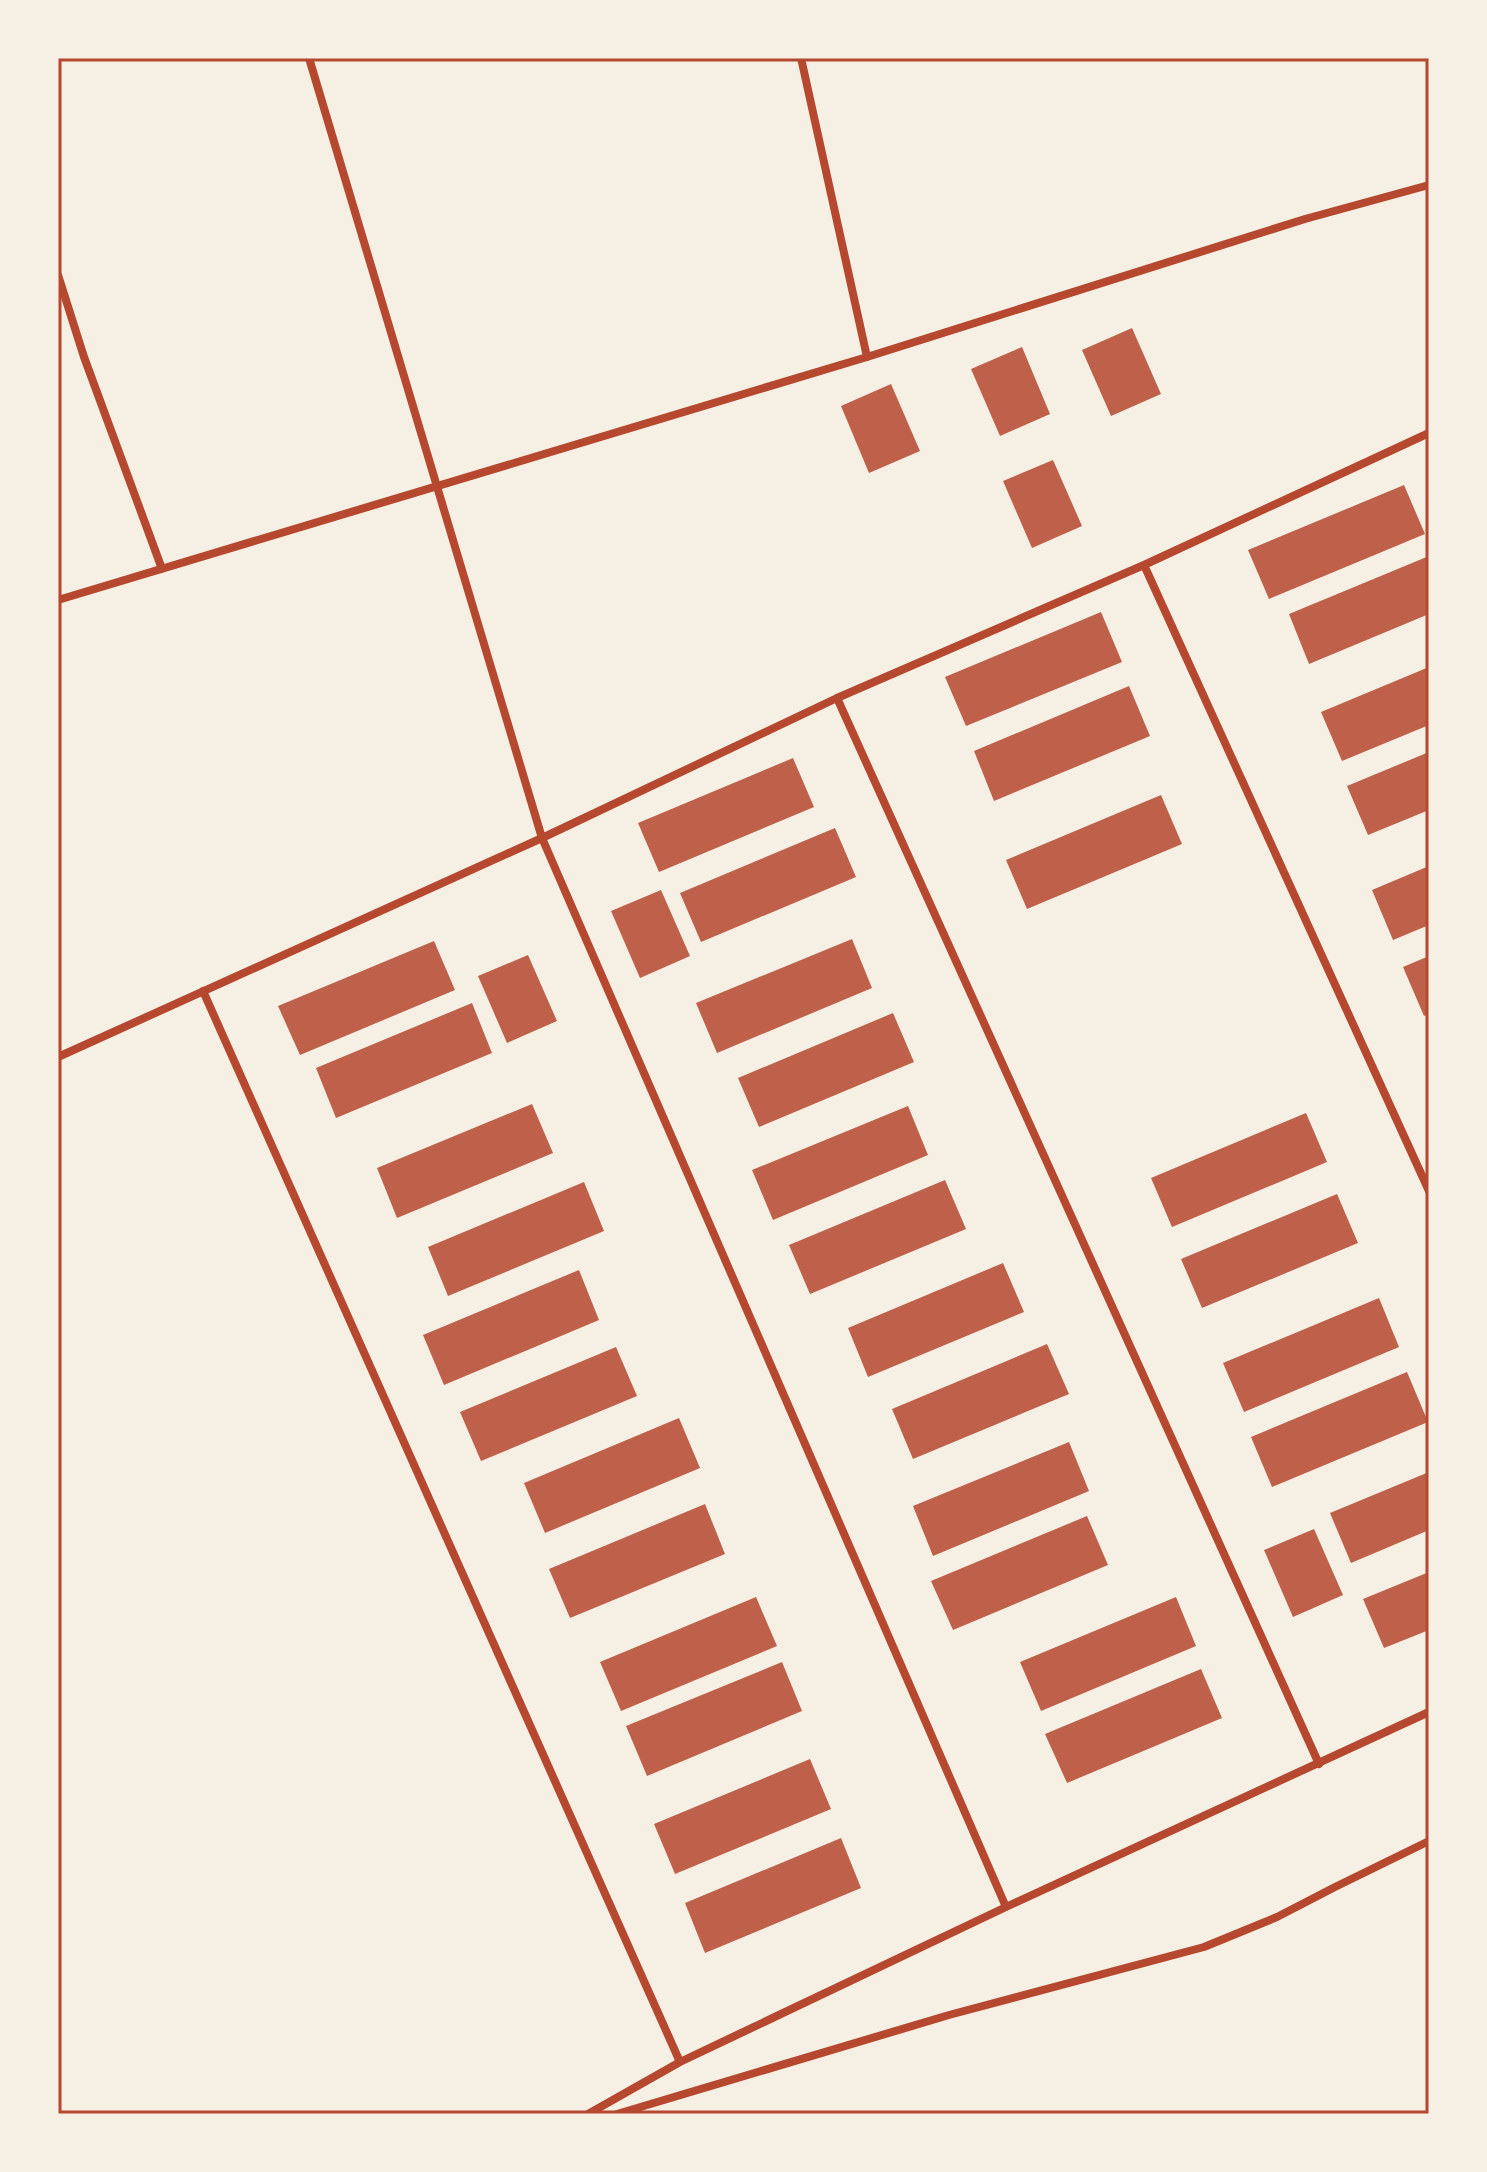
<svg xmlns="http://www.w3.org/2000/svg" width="1487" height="2172" font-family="'DM Sans',sans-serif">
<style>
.building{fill:#bf614a}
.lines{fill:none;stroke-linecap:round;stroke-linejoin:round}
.minor{stroke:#b5482f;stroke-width:8}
.neatline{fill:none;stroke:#b5482f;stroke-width:3}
</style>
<rect width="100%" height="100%" fill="#f6efe4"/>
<path class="building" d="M1132,328l29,66 -50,22 -29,-66z
M1022,347l28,67 -50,22 -29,-67z
M891,384l29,67 -51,22 -28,-67z
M1053,460l29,66 -50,22 -29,-67z
M1404,485l21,49 -156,65 -21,-49z
M1429,556v58l-120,50 -20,-50z
M1101,612l21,50 -156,64 -21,-49z
M1429,667v58l-87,36 -21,-49z
M1129,686l21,50 -156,65 -20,-50z
M1429,752v58l-61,25 -21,-49z
M793,758l21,49 -155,65 -21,-49z
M1161,795l21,49 -155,65 -21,-49z
M835,828l21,49 -155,65 -21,-49z
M1429,866v59l-36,15 -21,-50z
M661,890l29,66 -50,22 -29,-67z
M852,939l20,49 -155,65 -21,-50z
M434,941l21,49 -155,65 -22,-49z
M528,955l29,66 -50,22 -29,-67z
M1429,956v58l-5,2 -21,-49z
M472,1003l20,50 -156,65 -20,-50z
M893,1013l21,49 -155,65 -21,-49z
M532,1104l21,49 -156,65 -20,-50z
M908,1106l20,49 -155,65 -21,-50z
M1306,1113l21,49 -155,65 -21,-49z
M945,1180l21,49 -156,65 -21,-49z
M584,1182l20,49 -156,65 -20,-49z
M1337,1194l21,49 -156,65 -21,-49z
M1003,1263l21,49 -156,65 -20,-49z
M579,1270l20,50 -155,65 -21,-50z
M1379,1298l20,49 -155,65 -21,-49z
M1047,1344l22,50 -156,65 -21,-50z
M616,1347l21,49 -156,65 -21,-49z
M1407,1372l21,50 -156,65 -21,-50z
M679,1418l21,50 -155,65 -21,-50z
M1069,1442l20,49 -156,65 -20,-50z
M1429,1472v58l-78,33 -21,-50z
M705,1504l20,50 -155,64 -21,-49z
M1087,1516l21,49 -155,65 -22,-49z
M1314,1529l29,66 -50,22 -29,-67z
M1429,1572v58l-45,18 -21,-49z
M756,1597l21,49 -156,65 -21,-49z
M1176,1597l20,49 -155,65 -21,-49z
M782,1662l20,49 -155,65 -21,-50z
M1201,1669l21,49 -155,65 -22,-49z
M810,1759l21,50 -156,65 -21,-50z
M841,1838l20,50 -156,65 -20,-50z"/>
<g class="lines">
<path class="minor" d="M309,58l233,780 464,1069
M801,58l66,299
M58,275l26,82 78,212
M1144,565l285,626
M58,600l809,-243 438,-138 124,-34
M837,698l482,1066
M203,991l477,1071
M58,1057l484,-219 295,-140 307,-133 285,-132
M588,2114l92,-52 326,-155 423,-195
M617,2114l332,-99 255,-68 73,-30 58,-30 94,-46"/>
</g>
<rect width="1487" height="2172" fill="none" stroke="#f6efe4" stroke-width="120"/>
<rect x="60" y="60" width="1367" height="2052" class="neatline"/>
</svg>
